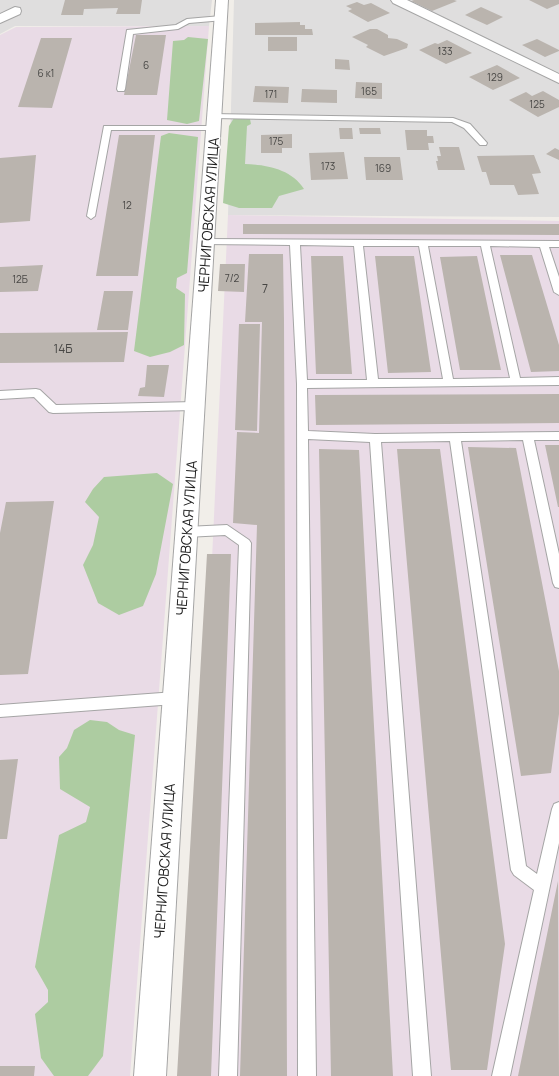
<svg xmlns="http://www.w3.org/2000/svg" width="559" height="1076" font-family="Manrope,sans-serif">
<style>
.residential{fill:#dfdede}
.industrial{fill:#e9dbe6}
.forest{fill:#adcca1}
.building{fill:#bab4ae}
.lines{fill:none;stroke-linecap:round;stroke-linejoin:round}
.service-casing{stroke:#a5a5a5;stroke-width:2}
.minor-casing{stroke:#a5a5a5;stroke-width:2}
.tertiary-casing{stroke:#a5a5a5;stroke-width:2}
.service{fill:#fff;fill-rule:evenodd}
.minor{fill:#fff;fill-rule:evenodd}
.tertiary{fill:#fff;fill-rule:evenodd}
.labels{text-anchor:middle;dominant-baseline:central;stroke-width:3;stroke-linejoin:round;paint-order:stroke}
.far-number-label{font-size:10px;fill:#474644}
.number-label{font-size:12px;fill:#474644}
.street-label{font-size:14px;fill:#212121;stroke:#fff}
</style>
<rect width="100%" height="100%" fill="#f1eee9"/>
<path class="residential" d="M0,0h212l-3,26h-194l-15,8z
M234,0h325v217l-331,-2z"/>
<path class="industrial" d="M209,26l-79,1050h-130v-1041l16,-8z
M228,215l331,6v855h-371z"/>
<path class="forest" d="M188,37l20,2 -9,82 -12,3 -20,-4 6,-79 11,-1z
M234,118l16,1 1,5 -4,2 -2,38c22,1 46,5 59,25l-25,7 -7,12h-33l-16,-5 6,-77z
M169,133l29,4 -11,136 -10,5 -1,10 9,6 -1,51 -14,7 -20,5 -16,-6 27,-215z
M157,473l16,11 -17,90 -13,32 -24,9 -21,-12 -15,-38 10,-20 6,-28 -14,-15 8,-13 11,-12z
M90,720l17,2 12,8 16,5 -32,321 -15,20h-34l-13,-18 -6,-44 13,-12v-12l-13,-23 24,-132 27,-13 4,-15 -30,-18 -1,-32 8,-9 7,-18z"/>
<path class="building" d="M65,0h77l-2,14h-24l2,-6 -34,1 -1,6h-22z
M414,0h40l3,1 -25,10 -21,-10z
M529,0h30v4l-12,5z
M357,2l7,3 7,-2 19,10 -22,9 -20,-11 4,-2 -6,-3z
M481,7l22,10 -16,8 -22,-10z
M300,22v3h5v4h7l1,6h-58v-12z
M370,29h7l11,6v3l9,1 11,5 -1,4 -23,8 -18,-9 2,-2 -16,-8z
M136,35h30l-9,60h-33z
M268,37h29v14h-29z
M41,38h31l-20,70 -34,-1z
M537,39l22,11v1l-14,6 -23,-12z
M447,40l25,13 -26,11 -27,-14 16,-7 3,1z
M335,59l14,1 1,10 -15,-1z
M497,65l23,13 -27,12 -24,-13z
M356,82l26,1v16l-27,-1z
M255,86l34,1 -1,16 -35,-1z
M302,89l35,1v13l-36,-1z
M543,91l16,9v7l-21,10 -29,-17 17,-8 6,4z
M339,128h13l1,11h-13z
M359,128h21l1,6h-21z
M405,130h22v6h6l1,7h-6l1,7h-22z
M292,134v14h-10v5h-21v-18z
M119,135h36l-17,141h-42z
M439,147h20l6,23h-27l-2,-9h2l-1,-5h4z
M555,148l4,2v10l-13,-6z
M344,152l4,27 -37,1 -2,-27z
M36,155l-6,66 -30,2v-65z
M534,155l7,18 -9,1 7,20 -21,1 -4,-10h-24l-4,-13h-4l-5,-16z
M364,157h36l3,23h-37z
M243,224h316v11l-316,-1z
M249,254h34l1,67 3,755h-47l17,-551 -24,-2 4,-91 22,1 3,-111h-17z
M500,255h32l27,90v26l-28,1z
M311,256h32l9,118h-36z
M375,256h39l17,116 -43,1z
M477,256l24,114h-41l-20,-113z
M220,264h25l-1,28 -26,-1z
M43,265l-5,26 -38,1v-25z
M104,291h29l-5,39h-31z
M239,324h21l-3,107 -22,-1z
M128,332l-4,30 -124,1v-30z
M147,365h22l-5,32 -26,-1 2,-8 5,-1z
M559,394v29l-243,2 -1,-30z
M545,445h14v62h-1z
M468,447l48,1 43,223v43l-8,59 -30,3z
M319,449l40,1 34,626h-62z
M397,449h43l65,495 -18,126h-36z
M54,501l-26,173 -28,1v-142l6,-31z
M207,554h24l-20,522h-34z
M18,759l-11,80h-7v-79z
M558,881l1,195h-41z
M0,1066h35l-1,10h-34z"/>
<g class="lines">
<defs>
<path id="service" d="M221,16l4,2 -1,2 -35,3 -11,6 -45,5 -8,55 -1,2h-6l-1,-2 10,-59 49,-5 11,-6z
M211,114l242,4 17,6 17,19 -1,2h-6l-16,-17 -12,-6 -238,-4h-3z
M104,126h110l4,2 -4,2h-103l-16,86 -4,3 -4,-3z
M206,239l353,2v6h-10l10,30v18l-5,-3 -14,-45 -50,-1 30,132 39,-1v8l-252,3 1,43 67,3 184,-2v8h-25l25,114v34l-4,-1 -2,-4 -30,-143 -62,1 65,425 11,8 15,-65 2,-5 5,-2v41l-49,233h-18l42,-186 -20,-15 -3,-5 -61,-429 -69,1 50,634h-18l-43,-634 -62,-3 8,637h-18l-1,-692 -7,-139 -87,-1 -2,-2 2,-2zM300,245l54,1 13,134h-60zM363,246h56l24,133h-65zM428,246h53l29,132 -57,1z
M36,389l4,1 16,15 139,-3 4,1 1,3 -1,3 -4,1 -142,3 -4,-1 -15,-15 -34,2v-8z
M227,525l22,15 2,3 -14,533h-18l20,-531 -14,-10 -39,2 -4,-2 -2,-3 2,-3 4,-2z
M175,692l5,2 2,4 -2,4 -5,2 -175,13v-12z"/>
<path id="minor" d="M391,0h16l152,74v9l-166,-80z
M15,7l5,1 1,3 -1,3 -20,9v-9z"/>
<path id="tertiary" d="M216,0h12l-62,1076h-32z"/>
</defs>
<use href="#service" class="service-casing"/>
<use href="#minor" class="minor-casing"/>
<use href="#tertiary" class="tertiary-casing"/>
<use href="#service" class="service"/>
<use href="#minor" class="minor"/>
<use href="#tertiary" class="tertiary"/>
</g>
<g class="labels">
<g class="far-number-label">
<text x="445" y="51">133</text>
<text x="146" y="65">6</text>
<text x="46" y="73">6 к1</text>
<text x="495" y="77">129</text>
<text x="369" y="91">165</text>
<text x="271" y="94">171</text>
<text x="537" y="104">125</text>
<text x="276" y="141">175</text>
<text x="328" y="166">173</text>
<text x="383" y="168">169</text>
<text x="127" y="205">12</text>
<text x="232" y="278">7/2</text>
<text x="20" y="279">12Б</text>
</g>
<g class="number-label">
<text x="265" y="288">7</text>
<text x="63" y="348">14Б</text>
</g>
<g class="street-label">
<text transform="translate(208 215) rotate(-86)">ЧЕРНИГОВСКАЯ УЛИЦА</text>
<text transform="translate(186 538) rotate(-86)">ЧЕРНИГОВСКАЯ УЛИЦА</text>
<text transform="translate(164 861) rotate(-86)">ЧЕРНИГОВСКАЯ УЛИЦА</text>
</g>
</g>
</svg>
